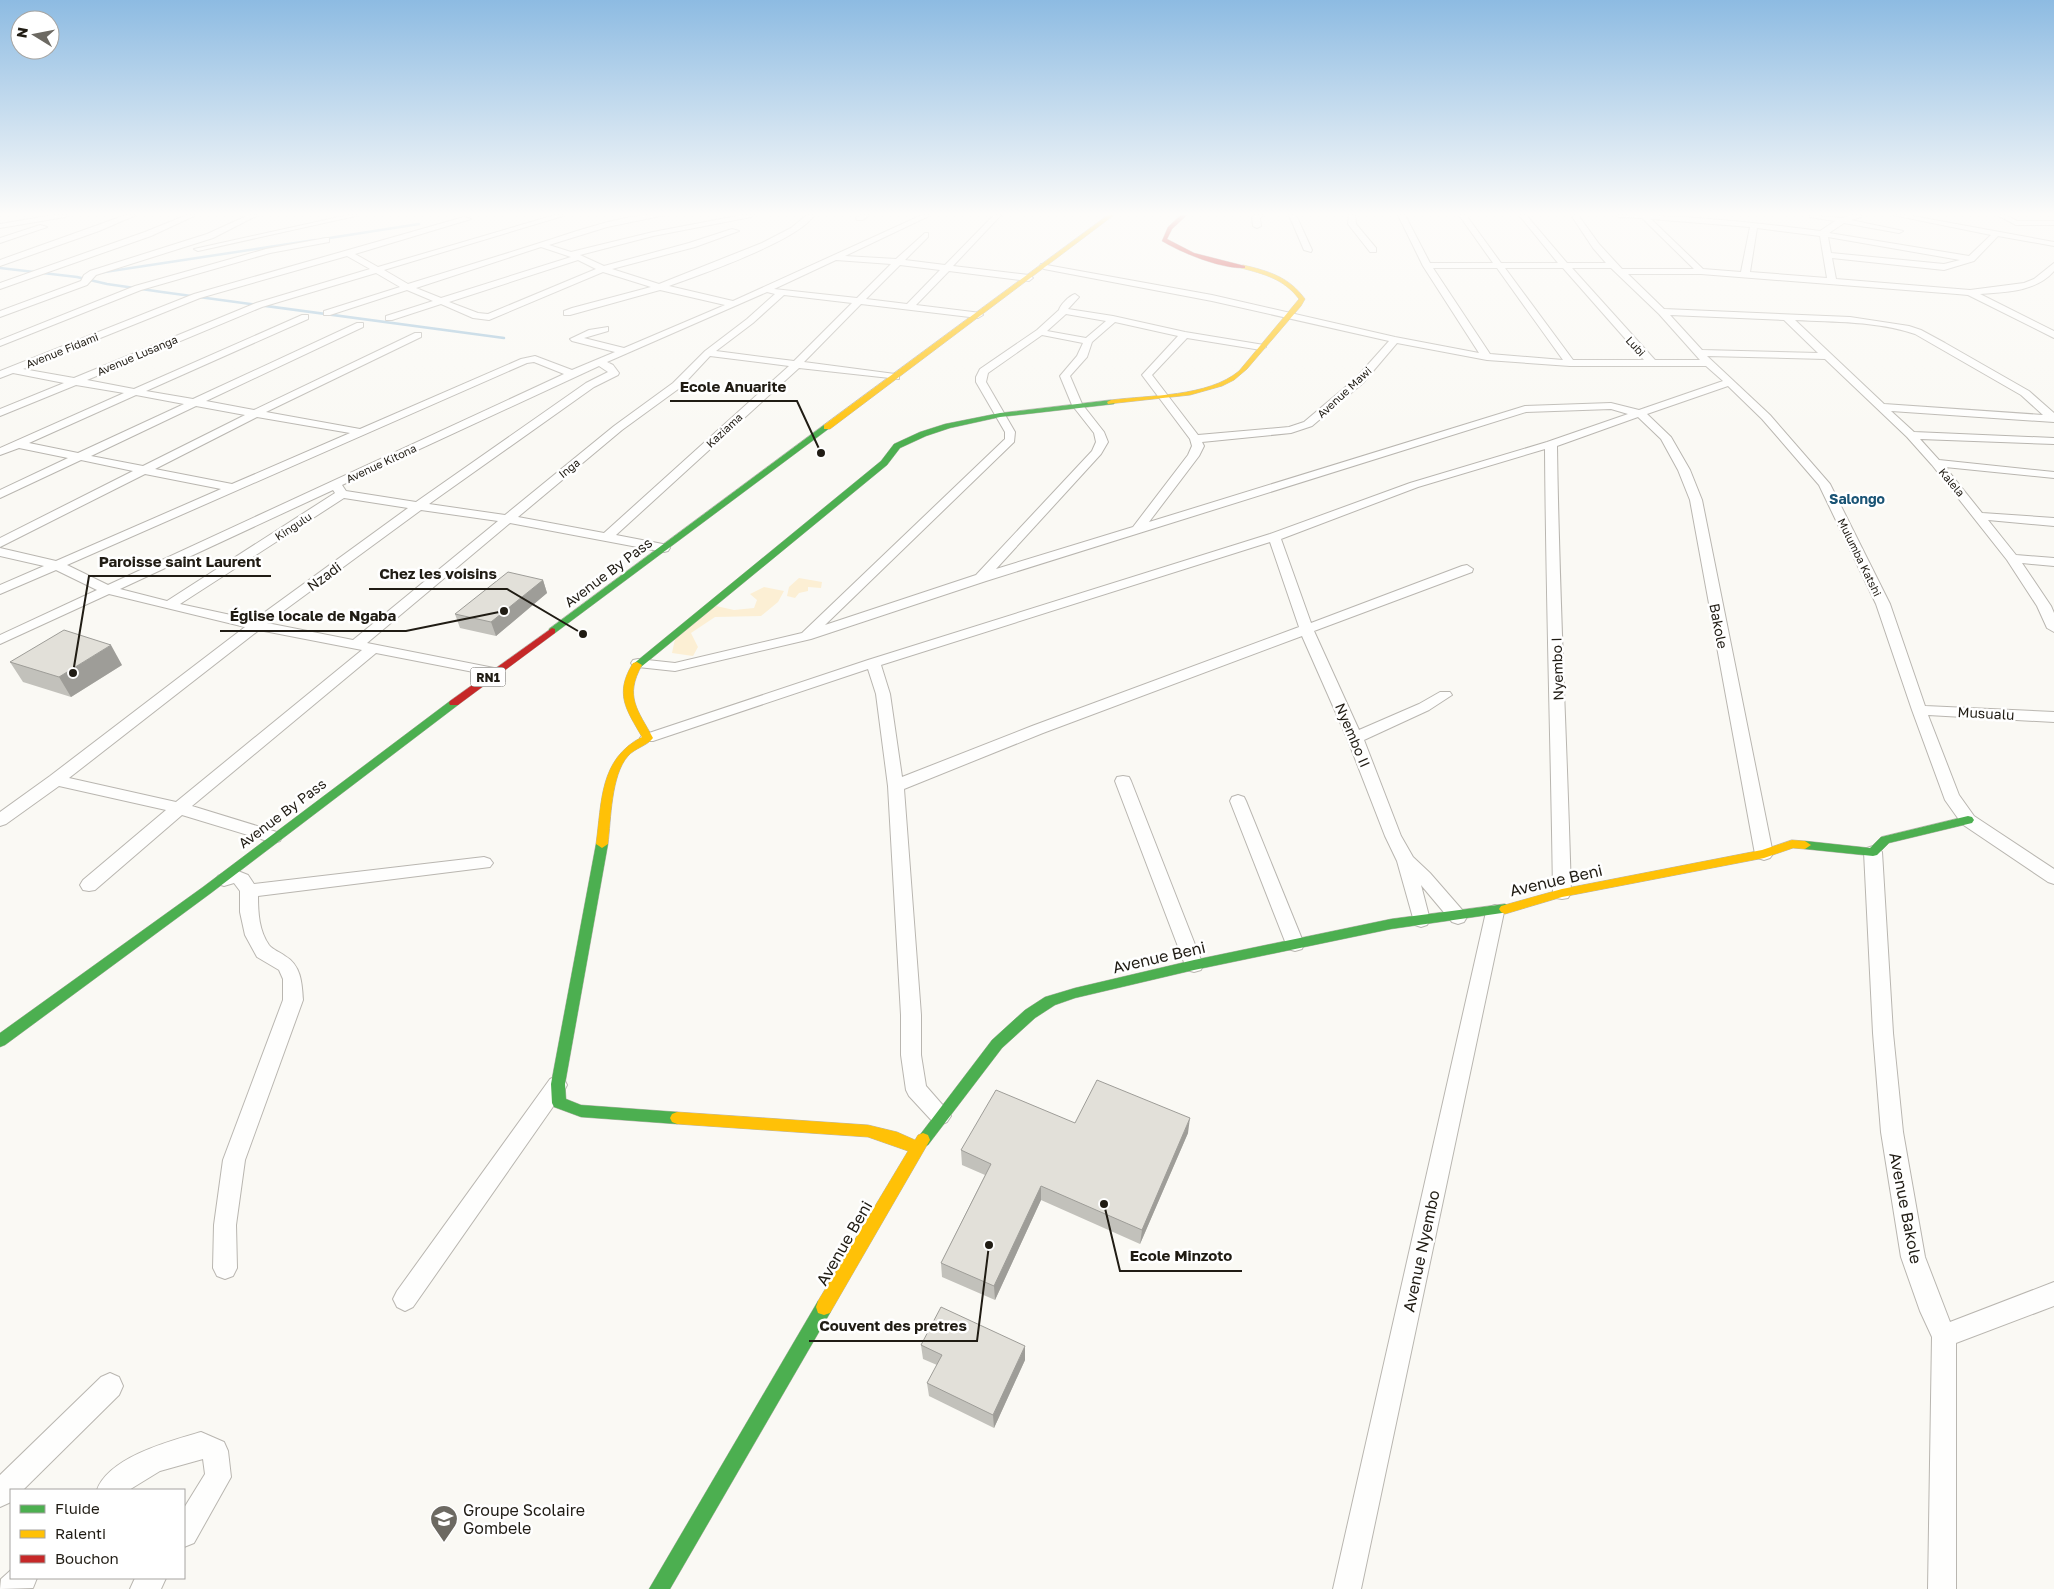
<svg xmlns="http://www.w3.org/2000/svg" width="2054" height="1589" font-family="'Golos Text',sans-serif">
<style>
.green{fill:#fcefd4}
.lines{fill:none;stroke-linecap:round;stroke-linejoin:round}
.stream{stroke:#a4c5da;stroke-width:2.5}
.street-casing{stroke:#b9b6b0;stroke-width:2}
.fast-casing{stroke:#b9b6b0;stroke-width:1}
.slow-casing{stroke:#b9b6b0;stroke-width:1}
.jam-casing{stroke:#b9b6b0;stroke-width:1}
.street{fill:#fefefd;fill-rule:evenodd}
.fast{fill:#4caf50;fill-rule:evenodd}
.slow{fill:#ffc107;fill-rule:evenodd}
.jam{fill:#c62828;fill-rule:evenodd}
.wall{fill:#c2c1bb}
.shaded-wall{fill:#9e9d98}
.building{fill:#e2e0d9;stroke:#9e9d98}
.labels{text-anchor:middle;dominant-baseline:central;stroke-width:5;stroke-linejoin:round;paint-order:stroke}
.far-street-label{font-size:11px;fill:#201c14;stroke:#fff}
.shield{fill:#fff;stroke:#63605a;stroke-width:1}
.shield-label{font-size:12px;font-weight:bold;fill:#201c14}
.far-quarter-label{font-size:14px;font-weight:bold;fill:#1a5475;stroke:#fff}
.street-label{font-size:14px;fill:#201c14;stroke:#fff}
.near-street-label{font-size:16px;fill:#201c14;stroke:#fff}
.near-poi-label{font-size:16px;fill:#201c14;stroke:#fff;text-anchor:start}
.leader{fill:none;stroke:#201c14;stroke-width:2}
.callout-dot{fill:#201c14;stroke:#fff;stroke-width:2}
.callout-label{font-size:15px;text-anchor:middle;font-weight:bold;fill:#201c14;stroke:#fff;stroke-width:5;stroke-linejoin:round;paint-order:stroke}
</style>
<rect width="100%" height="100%" fill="#faf9f4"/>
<path class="green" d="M799,578l23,4 -1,6 -13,-1v4l-9,2 -4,5 -8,-2 2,-9z
M764,587l20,4 -6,11 -17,14 -46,1 -24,16 7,14 -5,9 -21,-3 4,-19 40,-28 18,4 20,-2 3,-8 -7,-6z"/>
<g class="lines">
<path class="stream" d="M323,239l96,-15
M0,268l77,9 30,7 55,8 342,46
M98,273l217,-33"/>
<defs>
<path id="street" d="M54,215h15l-4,2 -65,11v-4z
M126,215h10l-37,16 -99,35v-6z
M187,215h9l-45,21 -151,53v-6l145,-51z
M249,215h9l-45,23 -117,37 -9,10 -87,32v-6l81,-30 3,-6 6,-4 117,-37z
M348,215h12l-162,36 -4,-2z
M555,215h11l-182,55 24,14c46,-14 94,-29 138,-43 31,-10 88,-30 119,-26l-58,12 -58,18 22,7 82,-20 89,-17h12l-3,2 -98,19 -73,19 24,11 85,-23 43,-14 7,2 -44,16 -83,22 47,15 103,-41 29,-15 16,-13h7c-14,25 -114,60 -145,71l64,15 189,-86h9l-86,41 51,3 29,-26h3v4l-23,23 40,5 49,-50h7l-48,51 76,9 4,3 -4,3 -80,-10 -33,34 65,8 2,2 -5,3 -117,-14 -57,58 91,12 4,1v4l-100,-11 -183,167 52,10 2,3 -2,3 -4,1 -154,-29 -143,120 127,25 5,1 2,3 -2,3 -5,1 -118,-23 -184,153 88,27 2,4 -2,4 -6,2 -92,-28 -87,75 -6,1 -6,-1 -3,-5 3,-5 83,-70 -107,-24 -53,38 -6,2v-14l50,-36 195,-149 -136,-33 -109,50v-9l97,-45 -41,-20 -56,24v-9l44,-19 -44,-10v-8l56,13 165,-72 -76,-15 -145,73v-9l133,-67 -52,-11 -81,38v-8l68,-32 -49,-10 -19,7v-7l124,-55 -48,-8 -76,31v-7l64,-26 -51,-10 -13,5v-7l194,-77 270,-77 7,2 -116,35 23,13zM541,247l30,10 -130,41 -25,-10zM347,256l23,13 -114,34 -182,75 -51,-9 177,-71zM578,260l18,9 -108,45 -10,-1 -29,-11zM836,260l55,4 -34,34 -83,-9zM900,265l40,5 -33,34 -41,-5zM603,272l48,15 -79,21 -8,3v4h6l90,-25 65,15 -101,43 -40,-10 24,-7v-4l-19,3 -19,9 2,2 43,11 -43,18 -37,-14 -14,3 -161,70 -94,-17 155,-75v-4h-6l-161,77 -48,-9 157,-74v-4h-6l-164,76 -47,-8 162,-72v-4h-6l-168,74 -47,-9 175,-73 114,-34 24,14 -76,24v4h6l77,-25 26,11 -47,15v4h6l49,-16 32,14 16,2zM767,292l8,2 -28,25 -42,32 -32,32 -59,43 -109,89 -76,-11 165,-117 24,-12 1,-2 -6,-8 -6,-3zM784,295l68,8 -58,58 -78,-10 37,-28zM710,356l79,10 -185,167 -86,-16 104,-87 59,-43zM534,362l30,12 -456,211 -41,-20 460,-202zM599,366l9,6 -22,11 -170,119 -70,-11 -4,-6zM136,395l48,9 -106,49 -49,-10zM196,406l49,9 -102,51 -52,-10zM257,417l93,16 -118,51 -77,-15zM333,490l2,3 -168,108 -47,-12zM344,498l64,10 -154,112 -74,-16zM421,510l77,11 -145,119 -86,-17zM259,630l103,20 -186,152 -107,-24z
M860,215h9l-6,5h-6l-1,-2z
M1255,215h10l-5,3 1,8 -4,2 -4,-2 -1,-9z
M1289,215h7l16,35 -1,2 -7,-2z
M1349,215h6l1,9 20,24v4h-6l-22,-28z
M1398,215h7l25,48h63l-34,-48h7l35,48h57l-39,-48h7l41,48h39l-13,-15 -22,-33h7l21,29 23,25h72l-52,-51 -23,-1 -3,-2c68,0 136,7 204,16l15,-10 -25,-4v-2l31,3 11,-3h9v2l-10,3 52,11 -4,2 -55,-10 -15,10 140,23 22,-21 -98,-20h14l147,27v4l-56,-10 -24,25 -30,9 -112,-12 4,21 134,11 54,-7 10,-4 20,-16v8c-18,21 -49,21 -74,23l74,37v7l-86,-43 -11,-1 -256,-20h-73l36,35 186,8 59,9 12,4 24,13 84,48 25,22v9l-163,-11 23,21 140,6v6l-134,-5 19,21 115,12v6l-109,-11 37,46 72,5v8l-66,-6 28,35 38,3v8l-32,-3 29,43 3,7v19l-7,-4 -10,-22 -30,-46 -75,-95 -25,-28 -82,-78 -118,-3 63,59 60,69 60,120 35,102 129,6v10l-126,-7 31,80 15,21 80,53v15l-6,-2 -86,-58 -17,-24 -33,-90 -36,-106 -57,-119 -57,-66 -34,-33 -81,28 24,23 19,33 12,30 71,354 -3,4 -6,2 -6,-2 -3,-4 -65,-354 -12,-30 -17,-31 -23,-22 -81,29c2,149 10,298 14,447l-3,5 -6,1 -6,-1 -3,-5c-2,-148 -7,-296 -8,-444l-127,38 -137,52 30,84 151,-57 5,-1 6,4 -1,3 -158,59 45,99 60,-26 21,-12h10l2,3 -23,15 -65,30 37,96 12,21 17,16 34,39 3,5 -3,5 -6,2 -6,-2 -31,-37 9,35 -3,5 -6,2 -6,-2 -18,-64 -12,-25 -38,-98 -45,-102 -259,97 -139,56 17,226v40l5,31 21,24 4,6 -4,6 -7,3 -7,-3 -24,-26 -3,-6 -5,-35v-40l-13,-229 -12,-92 -8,-25 -215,72h-10l-3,-3 3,-3 225,-75 402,-126 140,-51 137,-41 81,-28 -17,-5 -85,3 -540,169 -175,58 -136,32 -37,-4 -5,-1 -2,-3 2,-3 5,-1 37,4 127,-30 203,-194v-7l-29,-50v-5l4,-8 57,-39 22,-20c1,-5 10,-14 16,-16l4,3 -11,12 45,7 72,16 79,13 2,2 -5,3 -74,-12 -35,37 46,60 91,-8 15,-5 51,-43 34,-38 -177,-40 -168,-32 -4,-3 1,-2 171,31 183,42 84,16 -56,-87zM1651,219l99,8 -9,45 -38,-3zM1757,228l63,8 7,42 -77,-6zM1828,237l132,23 -16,4 -113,-11zM1433,268h64l66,92 -73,-6zM1505,268h58l81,92h-71zM1572,268h39l48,46 41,46h-45zM1066,314l40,7 -20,17 -39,-7zM1670,315l114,5 34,33 -116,-3zM1795,320c39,2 82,1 120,14l106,61 22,20 -159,-11zM1115,322l63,14 -36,39 48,64 2,7 -4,9 -55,72 -137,42 105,-115 7,-12 -4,-10 -22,-28 -12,-28 17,-19 5,-15zM1042,335l41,8 -6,13 -17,20 12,29 22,28 2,9 -4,9 -116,124 -151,50 189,-183 1,-10 -29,-50 2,-9zM1397,343l90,17 83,6h136l17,15 -84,29 -28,-7 -86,3 -376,116 50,-66 5,-10 -2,-4 89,-9 21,-7 51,-43zM1270,542l29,85 -267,99 -130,51 -12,-83 -9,-29z
M1997,215h9l11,6h37v4h-38z
M40,225l7,2 -47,16v-5z
M326,238h3v4l-59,11 -129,37 -141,56v-6l135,-54 131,-37z
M1123,776l6,1 2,4 72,184 -2,5 -7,2 -7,-2 -2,-5 -70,-184 2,-4z
M1238,795l6,2 2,4 58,143 -2,5 -7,2 -7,-2 -2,-5 -56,-143 2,-4z
M1873,846l6,2 3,4 11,181 10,99 22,125 25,65 104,-40v24l-98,37v246h-28l4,-252 -12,-26 -19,-54 -20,-125 -8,-99 -9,-181 3,-4z
M484,857l6,2 3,4 -3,4 -232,29c0,17 1,35 11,49 4,5 11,7 16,11 16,9 17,27 18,44l-58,160 -9,65 1,43 -4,8 -8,3 -8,-3 -4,-8 1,-43 9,-65 60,-160v-21l-4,-9 -22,-13 -12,-22 -5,-23v-21l-6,-8 -10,3 -6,-2 -3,-4 3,-4 15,-7 15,6 6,9z
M1495,905l6,2 3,5 -143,677h-28l153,-677 3,-5z
M557,1076l7,3 3,6 -3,6 -151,216 -8,4 -8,-4 -4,-8 4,-8 153,-212z
M110,1373l9,4 4,9 -4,9 -96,95h-12v12l-11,5v-32l101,-98z
M201,1432l23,10 4,9 3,26 -37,66 -10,4v-39l21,-34 -2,-15 -43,12 -31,19h-32c12,-33 73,-49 104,-58z
M11,1570v8h26l-4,10 -33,1 1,-10z
M135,1578h31l-5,11h-31z"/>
<path id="fast" d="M1111,400l4,2 -1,2 -114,13 -50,11 -24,8 -26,12 -13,17 -246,202h-8l-1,-2 249,-204 13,-17 26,-12 25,-8 55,-11z
M824,425l7,2 -276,206h-6v-4z
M454,700l4,1 1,2 -1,2 -247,188 -206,152 -5,2v-14l203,-146 247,-186z
M1968,816l4,1 2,3 -2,3 -83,20 -12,12 -4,1 -68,-7 -6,-4 6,-4 65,7 11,-11z
M602,840l6,4 -43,240 1,15 15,6 96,7 5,2 2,4 -2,4 -5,2 -96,-7 -27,-10 -2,-4 -1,-19 45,-240z
M1505,904l4,2 2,3 -2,3 -118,17 -197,41 -119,28 -20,7 -20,13 -33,30 -74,97 -5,2 -5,-2 -2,-5 76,-100 33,-30 20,-13 30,-9 119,-28 197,-41z
M824,1299l6,2 2,6 -2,6 -160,276h-21l169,-288z"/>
<path id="slow" d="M1108,215h6l-284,214h-6v-4z
M1243,265c26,6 46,12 62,34l-4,7 -54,63 -13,11 -12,6 -32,9 -82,9 -1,-2 4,-2c38,-5 97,-3 128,-29l60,-72c-15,-20 -35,-25 -58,-31z
M637,662l5,3c-18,32 -4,45 11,73 -6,8 -18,10 -25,18 -17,19 -17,64 -20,88l-6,4 -6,-4c6,-42 3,-85 46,-107 -16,-28 -28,-43 -9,-74z
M1792,840l13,1 6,4 -6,4 -12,-1 -29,10 -202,39 -57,17 -4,-2 -2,-3 2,-3 61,-17 200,-39z
M677,1112l191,13 29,7 18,8 3,-5 5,-2 5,2 2,5 -100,173 -6,2 -6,-2 -2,-6 2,-6 90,-150 -40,-14 -191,-13 -5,-2 -2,-4 2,-4z"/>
<path id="jam" d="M1181,215h6l-15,14 -5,10 27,14 51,13v2c-24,1 -63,-15 -83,-27l6,-14z
M552,628l3,1v4l-97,72h-8l-1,-2 1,-2z"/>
</defs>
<use href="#street" class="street-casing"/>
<use href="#fast" class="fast-casing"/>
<use href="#slow" class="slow-casing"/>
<use href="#jam" class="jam-casing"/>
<use href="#street" class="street"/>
<use href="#fast" class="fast"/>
<use href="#slow" class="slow"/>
<use href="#jam" class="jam"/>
</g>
<path class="wall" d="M543,580l4,13 -51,43 -36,-8 -5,-14z
M10,662l112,3 -51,32 -48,-15z
M1075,1123l113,10 -48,111 -99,-44 -46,100 -53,-23 -1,-14 44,-88 -23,-10 -1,-15z
M921,1345l104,15 -31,68 -65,-32 -2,-13 10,-18 -14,-6z"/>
<path class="shaded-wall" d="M543,580l4,13 -51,43 -5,-14z
M111,645l11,20 -51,32 -12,-20z
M1190,1118l-2,15 -48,111 2,-14z
M1041,1186v14l-46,100 -1,-14z
M1025,1346v14l-31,68 -1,-13z"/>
<path class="building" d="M508,572l35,8 -52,42 -36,-8z
M64,630l47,15 -52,32 -49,-15z
M1097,1080l93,38 -48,112 -101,-44 -47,100 -53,-23 50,-99 -30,-14 35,-60 79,33z
M941,1307l84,39 -32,69 -66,-32 15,-28 -21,-10z"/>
<linearGradient id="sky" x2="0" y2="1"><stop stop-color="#8dbbe2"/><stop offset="0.49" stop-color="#fdfcfa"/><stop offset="1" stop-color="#fdfcfa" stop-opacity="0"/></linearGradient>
<rect width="2054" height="437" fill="url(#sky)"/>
<defs>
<symbol id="school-pin" viewBox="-11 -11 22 30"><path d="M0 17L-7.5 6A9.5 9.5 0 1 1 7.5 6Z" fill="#6c6962" stroke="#fff"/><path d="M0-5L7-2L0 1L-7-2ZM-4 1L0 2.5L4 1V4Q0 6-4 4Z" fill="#fff"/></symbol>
</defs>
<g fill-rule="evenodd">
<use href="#school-pin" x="428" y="1503" width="32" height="43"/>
</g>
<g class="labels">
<g class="far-street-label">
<text transform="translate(1636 346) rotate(47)">Lubi</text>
<text transform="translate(62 350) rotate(-22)">Avenue Fidami</text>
<text transform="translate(137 355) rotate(-23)">Avenue Lusanga</text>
<text transform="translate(1344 392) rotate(-43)">Avenue Mawi</text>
<text transform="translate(724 430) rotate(-43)">Kaziama</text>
<text transform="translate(381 463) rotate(-25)">Avenue Kitona</text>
<text transform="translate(569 468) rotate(-39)">Inga</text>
<text transform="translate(1952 482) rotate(50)">Kalela</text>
<text transform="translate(293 526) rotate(-33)">Kingulu</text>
<text transform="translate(1860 557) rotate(64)">Mulumba Katshi</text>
</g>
<rect class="shield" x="470.5" y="667.5" width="35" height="19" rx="4"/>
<g class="shield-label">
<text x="488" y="677">RN1</text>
</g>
<g class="far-quarter-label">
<text x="1857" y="498">Salongo</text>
</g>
<g class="street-label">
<text transform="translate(608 572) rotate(-37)">Avenue By Pass</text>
<text transform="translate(324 576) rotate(-36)">Nzadi</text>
<text transform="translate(1719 626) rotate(79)">Bakole</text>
<text transform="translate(1557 669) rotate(-92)">Nyembo I</text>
<text transform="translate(1986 713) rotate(3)">Musualu</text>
<text transform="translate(1353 735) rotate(67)">Nyembo II</text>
<text transform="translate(282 813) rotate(-37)">Avenue By Pass</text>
</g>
<g class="near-street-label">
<text transform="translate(1556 880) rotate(-13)">Avenue Beni</text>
<text transform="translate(1159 957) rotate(-13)">Avenue Beni</text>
<text transform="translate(1906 1208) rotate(79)">Avenue Bakole</text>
<text transform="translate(844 1243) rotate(-60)">Avenue Beni</text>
<text transform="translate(1421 1251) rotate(-78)">Avenue Nyembo</text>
</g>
<g class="near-poi-label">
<text x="463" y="1510">Groupe Scolaire<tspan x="463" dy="18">Gombele</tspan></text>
</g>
</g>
<path class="leader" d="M821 453L797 401H670M73 673L89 576H271M583 634L507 589H369M504 611L406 631H220M1104 1204L1120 1271H1242M989 1245L977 1341H809"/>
<g class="callout-dot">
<circle cx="821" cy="453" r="5"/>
<circle cx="73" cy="673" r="5"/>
<circle cx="583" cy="634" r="5"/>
<circle cx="504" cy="611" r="5"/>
<circle cx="1104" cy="1204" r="5"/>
<circle cx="989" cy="1245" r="5"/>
</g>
<g class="callout-label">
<text x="733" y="392">Ecole Anuarite</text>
<text x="180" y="567">Paroisse saint Laurent</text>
<text x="438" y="579">Chez les voisins</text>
<text x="313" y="621">Église locale de Ngaba</text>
<text x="1181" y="1261">Ecole Minzoto</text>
<text x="893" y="1331">Couvent des pretres</text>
</g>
<rect x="10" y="1489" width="175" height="90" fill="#ffffff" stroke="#a6a4a1"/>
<rect x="20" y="1505" width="25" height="8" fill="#4caf50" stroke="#a6a4a1"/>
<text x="55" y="1514" font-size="15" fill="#201c14">Fluide</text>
<rect x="20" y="1530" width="25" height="8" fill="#ffc107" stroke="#a6a4a1"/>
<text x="55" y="1539" font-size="15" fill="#201c14">Ralenti</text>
<rect x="20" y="1555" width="25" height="8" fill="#c62828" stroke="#a6a4a1"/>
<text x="55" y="1564" font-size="15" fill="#201c14">Bouchon</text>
<g transform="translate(35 35) rotate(280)"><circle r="24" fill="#ffffff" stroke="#a6a4a1"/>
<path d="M0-4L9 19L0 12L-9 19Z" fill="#6c6962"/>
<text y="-8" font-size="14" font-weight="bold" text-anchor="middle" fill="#201c14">N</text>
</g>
</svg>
